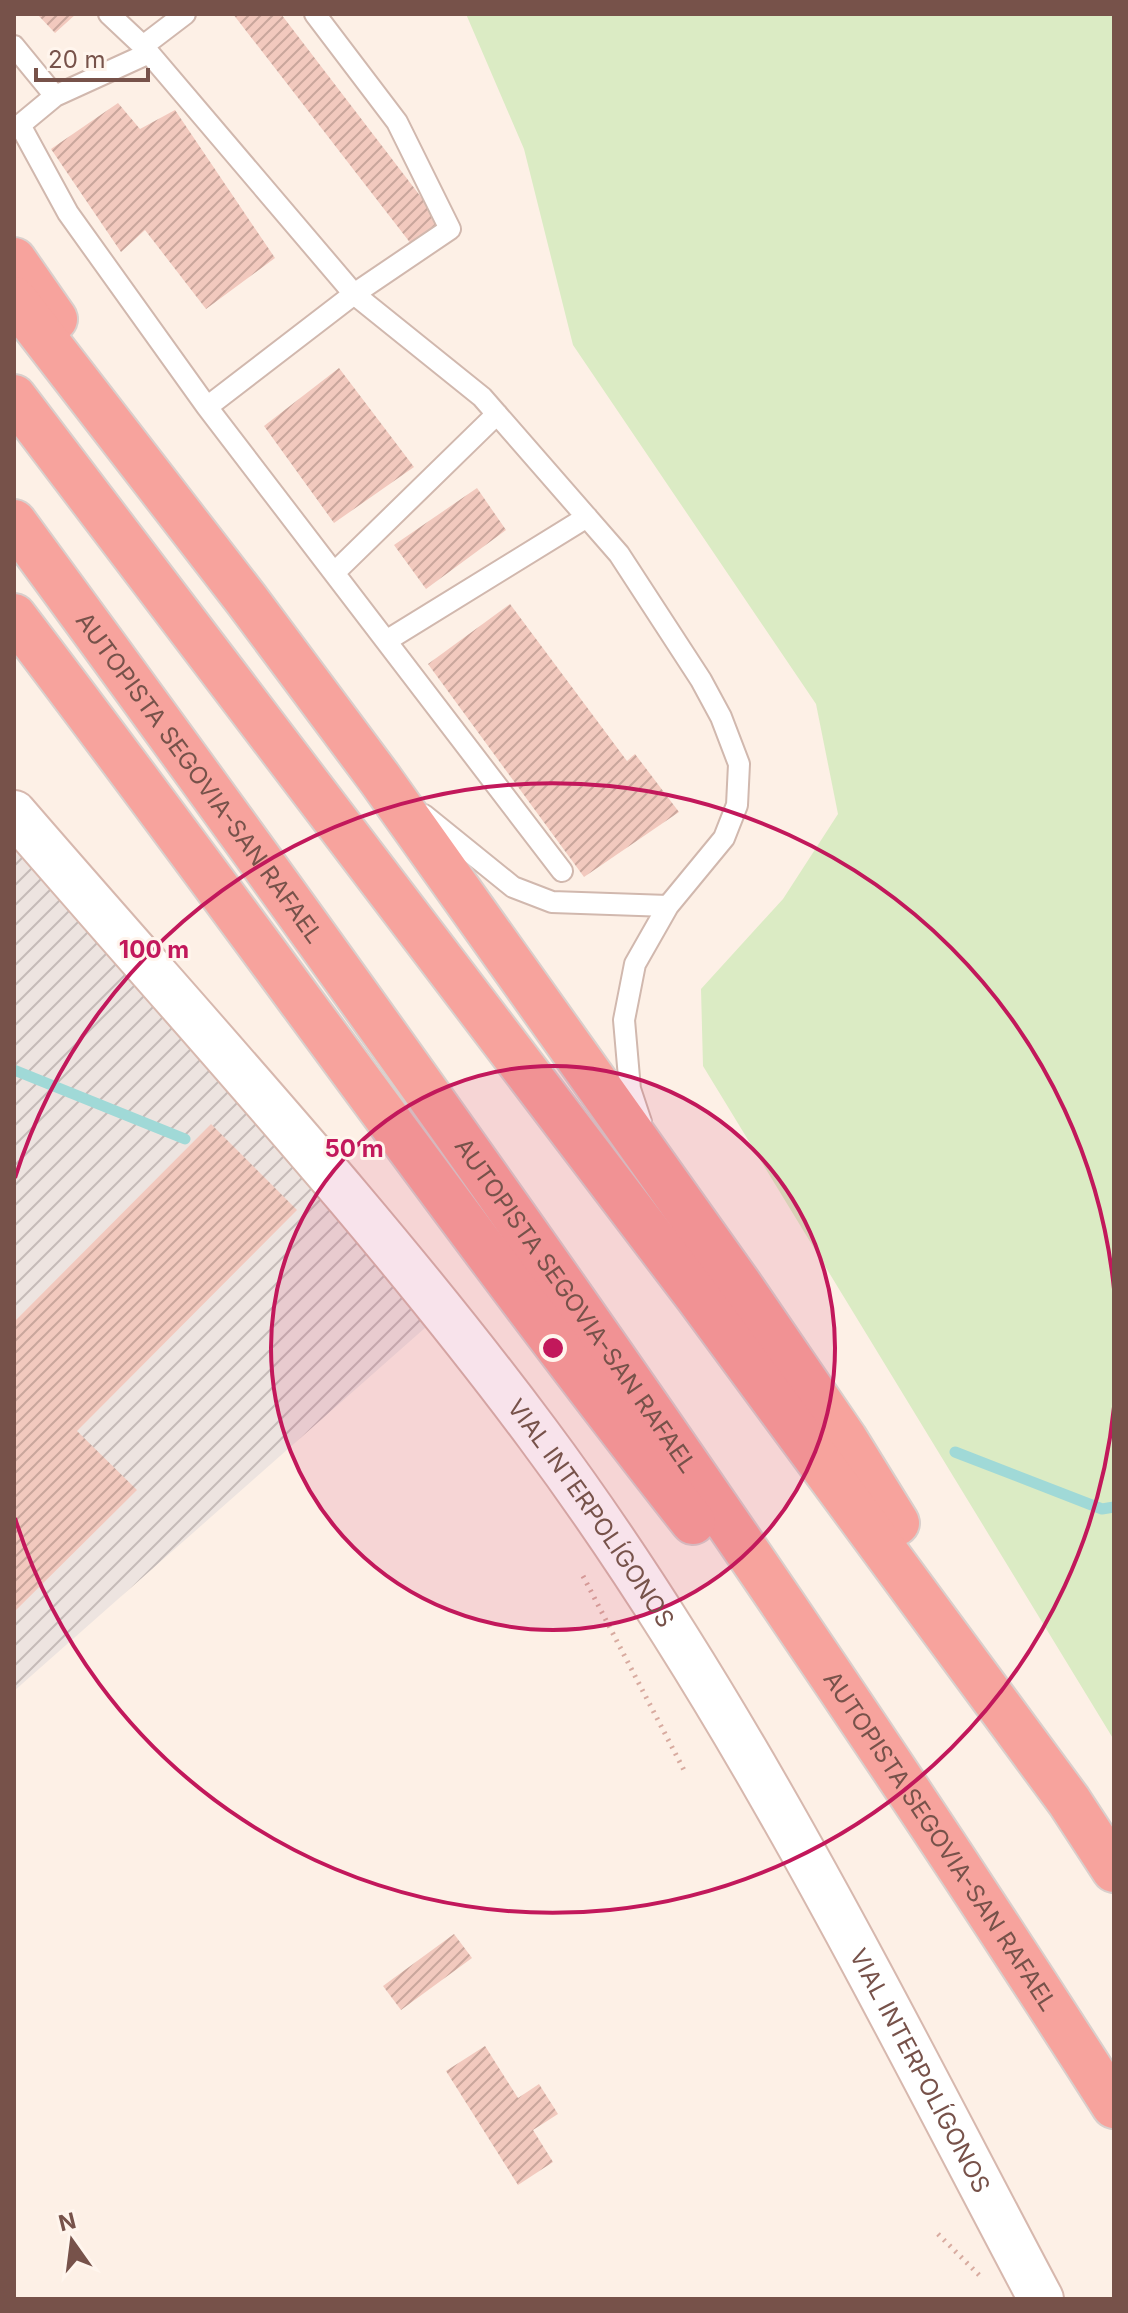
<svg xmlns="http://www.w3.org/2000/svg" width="1128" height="2313" font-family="Inter,sans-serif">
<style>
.industrial{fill:url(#industrial-furrows)}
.grass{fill:#dbebc4}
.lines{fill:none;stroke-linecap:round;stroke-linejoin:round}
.stream{stroke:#a0d9d7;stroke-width:11}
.building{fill:url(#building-hatch)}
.lane-casing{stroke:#d1b8ae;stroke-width:24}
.secondary-casing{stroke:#d7b8ae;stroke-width:48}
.highway-casing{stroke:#d9cfcc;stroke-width:48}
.path{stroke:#d8aba0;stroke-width:5;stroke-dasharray:2 6;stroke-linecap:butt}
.lane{stroke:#fff;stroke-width:20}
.secondary{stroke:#fff;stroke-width:44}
.highway{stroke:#f7a39d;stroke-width:44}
.ring{fill:none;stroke:#c2185b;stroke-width:4}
.labels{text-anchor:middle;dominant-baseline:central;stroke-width:6;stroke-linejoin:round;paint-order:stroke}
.street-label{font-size:24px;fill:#77524a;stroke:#fff5ed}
.centre{fill:#c2185b;stroke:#fff5ed;stroke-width:4}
.ring-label{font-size:24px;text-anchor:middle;font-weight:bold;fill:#c2185b;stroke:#fff5ed;stroke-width:6;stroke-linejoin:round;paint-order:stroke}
</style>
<defs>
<pattern id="industrial-furrows" width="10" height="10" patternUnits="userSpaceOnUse" patternTransform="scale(2)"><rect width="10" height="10" fill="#ede4e0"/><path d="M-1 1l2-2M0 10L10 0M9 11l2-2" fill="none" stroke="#c5bbb8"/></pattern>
<pattern id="building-hatch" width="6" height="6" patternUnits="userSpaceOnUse" patternTransform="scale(2)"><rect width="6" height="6" fill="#f2c9be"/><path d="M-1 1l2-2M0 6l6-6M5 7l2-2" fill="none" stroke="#c9a69c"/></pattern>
</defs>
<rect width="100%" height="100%" fill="#fdf0e6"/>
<path class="industrial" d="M14,789l446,508 -446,394z"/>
<path class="grass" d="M466,14h648v1726l-411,-674 -2,-77 82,-90 55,-85 -22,-110 -243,-359 -49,-196z"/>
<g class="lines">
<path class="stream" d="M14,1070l171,69
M955,1452l147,57 12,-2"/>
</g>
<path class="building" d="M37,14h39l-21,19z
M233,14h48l163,213 -29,22z
M118,103l22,26 35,-19 100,148 -69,51 -61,-79 -24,22 -70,-103z
M339,368l75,99 -80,56 -70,-97z
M477,488l29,42 -80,59 -32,-44z
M510,604l117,157 8,-7 44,58 -95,65 -156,-213z
M211,1124l86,86 -220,221 60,59 -123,122v-290z
M454,1934l18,24 -71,52 -18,-24z
M485,2046l33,52 21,-14 19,30 -25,16 20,32 -35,23 -72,-114z"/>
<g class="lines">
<defs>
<path id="lane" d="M109,14l34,32 42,-32
M315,14l82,108 53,107 -96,65 128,103 137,157 82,126 20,37 18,47 -2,41 -13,33 -56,68 -33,58 -11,56 6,69 11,33
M14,46l41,50
M143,46l211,248 -147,113 355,464
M147,54l-92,42 -35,29 48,88 139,194
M334,573l163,-159
M386,641l201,-124
M424,815l89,72 39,15 116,4"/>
<g id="secondary">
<path id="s1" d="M14,813c176,204 362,404 523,620 200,268 348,572 504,866"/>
</g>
<g id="highway">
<path d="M14,260l41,59"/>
<path d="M14,299l232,300 134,180 359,505 106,155 52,84"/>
<path d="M14,397l683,899 372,505 45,69"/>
<path id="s2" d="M14,522c380,518 754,1042 1100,1584"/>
<path d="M14,616c229,300 445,609 679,906"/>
</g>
</defs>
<use href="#lane" class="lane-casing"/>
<use href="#secondary" class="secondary-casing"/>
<use href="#highway" class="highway-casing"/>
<path class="path" d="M583,1576l103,198
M938,2234l44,44"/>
<use href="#lane" class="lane"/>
<use href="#secondary" class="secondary"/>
<use href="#highway" class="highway"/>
</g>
<circle cx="553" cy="1348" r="282" fill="#c2185b" fill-opacity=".12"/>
<g class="ring">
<circle cx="553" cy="1348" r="282"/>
<path d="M1114 1407A564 564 0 0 1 15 1518M15 1178A564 564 0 0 1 1114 1289"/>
</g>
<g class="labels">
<g class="street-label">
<text stroke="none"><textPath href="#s2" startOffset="316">AUTOPISTA SEGOVIA-SAN RAFAEL</textPath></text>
<text stroke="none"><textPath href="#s2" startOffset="964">AUTOPISTA SEGOVIA-SAN RAFAEL</textPath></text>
<text stroke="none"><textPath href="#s1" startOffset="908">VIAL INTERPOLÍGONOS</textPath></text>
<text stroke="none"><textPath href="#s2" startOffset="1612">AUTOPISTA SEGOVIA-SAN RAFAEL</textPath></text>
<text stroke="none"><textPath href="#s1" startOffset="1556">VIAL INTERPOLÍGONOS</textPath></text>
</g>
</g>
<circle cx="553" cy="1348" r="12" class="centre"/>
<g class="ring-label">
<text x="154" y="958">100 m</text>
<text x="354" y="1157">50 m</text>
</g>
<rect width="1128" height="2313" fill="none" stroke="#77524a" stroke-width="32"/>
<g transform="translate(72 2241) rotate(346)" stroke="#fff5ed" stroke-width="6" paint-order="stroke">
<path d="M0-6L14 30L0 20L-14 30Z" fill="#77524a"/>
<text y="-12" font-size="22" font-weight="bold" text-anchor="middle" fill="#77524a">N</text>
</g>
<path d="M36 68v12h112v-12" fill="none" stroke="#77524a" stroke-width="4"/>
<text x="48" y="68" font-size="24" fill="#77524a" stroke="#fff5ed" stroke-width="6" paint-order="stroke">20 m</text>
</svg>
